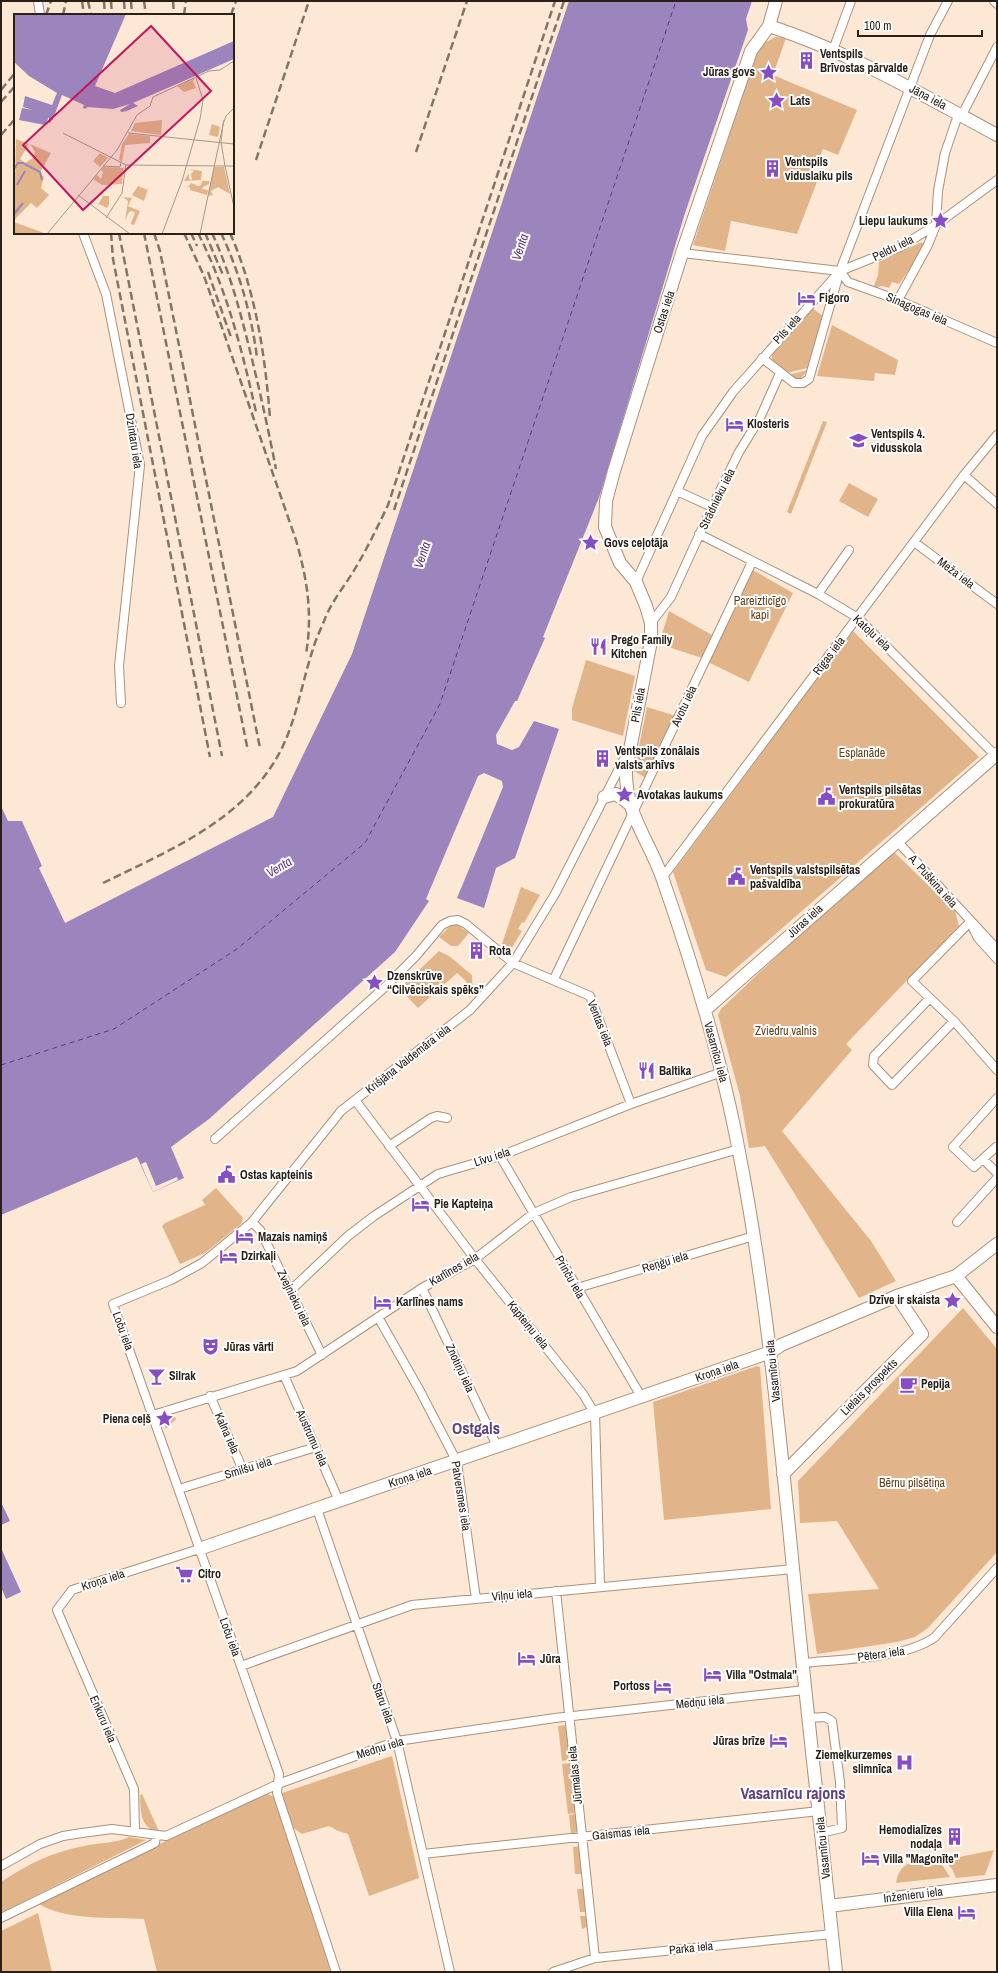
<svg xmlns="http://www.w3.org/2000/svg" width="998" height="1973" font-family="'Archivo Narrow',sans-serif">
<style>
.green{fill:#e1b589}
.water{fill:#9c84bd}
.pier{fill:#fce8d5}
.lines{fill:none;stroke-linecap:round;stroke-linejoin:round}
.ferry{stroke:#5b3b82;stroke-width:1;stroke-dasharray:5 4;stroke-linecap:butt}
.street-casing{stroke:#a9927c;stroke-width:10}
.secondary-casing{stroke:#a9927c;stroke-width:14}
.street{stroke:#fff;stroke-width:8}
.secondary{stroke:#fff;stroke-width:12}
.rail{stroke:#827567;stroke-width:2.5;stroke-dasharray:8 4;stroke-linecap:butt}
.labels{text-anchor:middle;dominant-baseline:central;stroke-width:4;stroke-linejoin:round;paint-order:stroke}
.poi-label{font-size:12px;font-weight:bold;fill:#292017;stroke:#fff;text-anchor:start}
.street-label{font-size:12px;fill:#292017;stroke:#fff}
.park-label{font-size:12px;fill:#62401a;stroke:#fff}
.water-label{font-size:13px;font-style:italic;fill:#5b3b82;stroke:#fff}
.district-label{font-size:16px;font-weight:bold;fill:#5c417d;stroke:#fff}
.inset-river{fill:none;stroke:#9c84bd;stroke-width:2}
.inset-road{fill:none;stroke:#a89889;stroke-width:1}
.view{fill:#c2185b;fill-opacity:0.15;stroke:#c2185b;stroke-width:2}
.inset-edge{fill:none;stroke:#292017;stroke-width:2}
</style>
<rect width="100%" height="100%" fill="#fce8d5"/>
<path class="green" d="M776,37l10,1 -13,37 84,35 -19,45 -15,-6 -9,22 6,3 -23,60 -66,-13 -6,30 -32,-6 63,-190 8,-12z
M922,242l3,5 -26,37 -7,-2 -3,6 -6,-2 -10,2 5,-13 1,-13z
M812,308l11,8 -16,52 -20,5 -15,-11v-9z
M832,325l66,35 -3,15 -20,-2 -1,8 -57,-5z
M808,370l-7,8h-8l-5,-3z
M823,421l4,1 -36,92 -4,-2z
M849,483l29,16 -10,18 -29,-16z
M753,570l40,23 -44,89 -41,-20z
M669,611l43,24 -10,23 -43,-14z
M853,631l126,126 -253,220 -20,-7 -33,-98z
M586,660l49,16 -12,60 -51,-16v-12z
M647,707l29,9 -28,63 -14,-8z
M895,850v3l60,58 4,15 -113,118 6,6 -70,81 89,110 25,40 -37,17 -94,-152 -16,2 -9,-52 -22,-81 3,-6 132,-125z
M521,887l19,8 -16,28 -2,-1 -4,7 4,2 -12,20 -8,-7z
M451,925h6l12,8 -11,13h-7l-12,-9z
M439,951l10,5 23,19 1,19 -3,3 -2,-1 -2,-15 -9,-8 -39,35 -16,-17 -1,-4z
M216,1188l27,30 -2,6 -36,29 -25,11 -18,-38 3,-3 40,-18 -3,-5z
M963,1308l34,41v203l-69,76 -13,9 -18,5 -80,12 -9,-60 71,-5 -42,-68 -37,2 -2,-42z
M757,1366l3,1 11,142 -107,11 -11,-118z
M174,1415l2,4 -10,10 -4,-10z
M566,1725l4,35 -8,1 -4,-35z
M392,1756l27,122 -50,18 -21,-62 -10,-3 -9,-5 -27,8 -10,-7 -10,-34z
M570,1763l6,50 -8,1 -6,-50z
M266,1793l8,4 57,175h-174l-13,-53c-33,-2 -79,2 -107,-16z
M142,1794l16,35 -1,3c-18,-6 -16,-22 -17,-37z
M575,1814l2,1 1,16 -7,4 -2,-20z
M129,1837l17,3 -145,73v-31c27,-18 51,-30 83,-36 17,-4 30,-2 45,-9z
M580,1846l2,28h-7l-2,-27z
M994,1850l-9,25 -29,3 -4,-9 -8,-9z
M929,1859l14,7 7,11 -54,6c4,-21 15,-21 33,-24z
M577,1889h7l3,23h-7z
M38,1913l14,59h-51v-41z
M580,1916h7v11l-5,2z"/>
<path class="water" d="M569,1h183l-6,18 2,11 -63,183 -85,282 -57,142 2,1 -28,63h-2l-19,34 1,9 15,6 7,-3 15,-26 25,8 -44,129 -19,10 -12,40 -27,-10 46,-111 -1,-6 -18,-8 -6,3 -52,123 3,2 -34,51 -186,167 -38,28 13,31 -31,14 -16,-35 -136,58v-409l7,15h14l20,45 -3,2 26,55 208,-106 79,-163z
M1,1502l9,19 -9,4z
M1,1548l20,44 -15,7 -5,-12z"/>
<path class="pier" d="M146,1162l10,24 21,-9 1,3 -25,12 -12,-28z"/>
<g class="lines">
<path class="ferry" d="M1,1065l113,-36 123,-80 128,-106 75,-139 236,-703"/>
<defs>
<path id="street" d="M38,1l2,14
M994,1l3,3
M833,50l18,-49
M83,233l23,61 34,171 -21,201 2,37
M682,253l158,18 60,-24 36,-22 61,-45
M840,271l8,11 50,18 99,43
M898,300l30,-55 8,-20 2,-34 7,-38 12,-35 8,-9 32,-62
M762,358l32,25h9l6,-4 30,-105
M964,475l33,29
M677,491l35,16
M699,534l119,60 40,24 139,139
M914,542l83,62
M636,582l66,-146 31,-44 107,-121 90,-236 18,-34
M818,594l31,-44
M651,623l20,-26 41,-90 27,-55 21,-34 20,-45
M897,841l100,108
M662,878l302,-403 33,-40
M970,922l-58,59 42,40 43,49
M972,926l6,12 19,21
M554,979l198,-417
M930,998l-56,58 -1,9 19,20 62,-64
M355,1100l120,159 108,135 12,20 5,172
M215,1139l170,-152 31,-31 26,-31 8,-4 8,-1 8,4 47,39 77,33 41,108
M389,1146l42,-28 6,-2 10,2
M996,1147l-22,20 -21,-20 44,-49
M500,1156l142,242
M984,1160l13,13
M252,1222l8,8 62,125
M957,1222l40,-44
M422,1288l76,160
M577,1288l177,-52
M291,1290l57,-54 26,-20 64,-42 62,-18 131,-52 91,-32
M378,1317l42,74 37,71 19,137
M284,1375l55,126
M210,1396l33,74
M153,1415l144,-44 125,-83 53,-29 59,-46 37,-16 168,-48
M179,1489l137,-42
M317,1509l80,232 53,231
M556,1591l39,367
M802,1663c39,-4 103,-4 133,-26l62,-69
M241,1666l171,-61 381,-36
M808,1718l17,-1 7,4 8,61 2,46 -21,5
M135,1831l-1,-42 -77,-179 15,-20 127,-41
M423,1854l396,-43
M1,1866l39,-22 23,-8 19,-3 30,-4 54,7 112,-52 119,-43 158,-23 250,-28
M1,1918l154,-75 1,-7
M336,1972l-59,-179 2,-19 -166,-470 58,-24 31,-17 50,-41 89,-111 129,-101 43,-47 42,-69 71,-139
M553,1972l42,-14 237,-24"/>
<path id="secondary" d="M776,1l-7,25 -18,25 -69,202 -68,218 -8,30 -1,26 15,36 16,19 10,24 5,17v18l-25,129c-1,45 23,69 37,110 31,89 59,180 76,272 29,148 42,297 57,446 12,125 27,249 40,374
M769,26c80,26 154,69 228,109
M604,797l12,-3 12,9
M705,1010l292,-256
M956,1276l41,51
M783,1474l139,-140 -25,-38
M199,1549l572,-197 10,-7 116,-49 59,-20 41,-32
M829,1906l168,-21"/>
</defs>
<use href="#street" class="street-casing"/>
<use href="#secondary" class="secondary-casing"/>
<use href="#street" class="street"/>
<use href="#secondary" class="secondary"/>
<path class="rail" d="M82,1l2,14
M88,1l3,14
M104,1l1,14
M111,1l1,14
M124,1l1,14
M131,1l1,14
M144,1l2,14
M173,1l1,14
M46,15l5,-14
M63,15l3,-14
M184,15l2,-14
M231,15l5,-14
M1,90l14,-17
M1,102l14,-16
M1,135l14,-16
M416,152l51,-151
M256,160l53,-159
M111,233l2,26 97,498
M119,233l103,523
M144,233l104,518
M154,233l6,18 100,497
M184,233l20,43 92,264c11,39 17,73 10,114
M191,233l6,13
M198,233c29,57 44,117 58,179
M205,233l18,42
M212,233c17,37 27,74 37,114 10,40 19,81 27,122
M221,233c18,38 31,83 36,125
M230,233c26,59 35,122 40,185
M208,272l24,68
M394,510l170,-509
M103,883c67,-33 142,-63 178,-133 16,-32 21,-68 32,-101 3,-11 9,-22 13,-33 8,-18 21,-33 30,-49 12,-20 22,-41 32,-62l167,-504"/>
</g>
<defs>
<symbol id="building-bare" viewBox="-9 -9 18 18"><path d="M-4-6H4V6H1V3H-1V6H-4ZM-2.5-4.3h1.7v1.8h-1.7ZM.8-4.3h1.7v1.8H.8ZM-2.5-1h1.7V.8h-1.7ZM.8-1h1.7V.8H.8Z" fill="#864dc4" stroke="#fff" stroke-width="2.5" paint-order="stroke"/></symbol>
<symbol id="sight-bare" viewBox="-9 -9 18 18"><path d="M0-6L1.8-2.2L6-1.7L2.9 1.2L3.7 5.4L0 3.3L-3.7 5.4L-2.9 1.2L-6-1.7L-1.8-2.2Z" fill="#864dc4" stroke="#fff" stroke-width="2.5" paint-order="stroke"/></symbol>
<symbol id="hotel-bare" viewBox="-9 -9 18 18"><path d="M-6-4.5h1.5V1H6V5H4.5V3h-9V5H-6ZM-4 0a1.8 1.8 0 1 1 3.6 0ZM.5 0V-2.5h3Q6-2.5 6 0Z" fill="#864dc4" stroke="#fff" stroke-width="2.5" paint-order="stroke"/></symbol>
<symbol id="school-bare" viewBox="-9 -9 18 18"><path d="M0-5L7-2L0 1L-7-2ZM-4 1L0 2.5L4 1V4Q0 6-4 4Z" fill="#864dc4" stroke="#fff" stroke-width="2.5" paint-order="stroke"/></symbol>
<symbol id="restaurant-bare" viewBox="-9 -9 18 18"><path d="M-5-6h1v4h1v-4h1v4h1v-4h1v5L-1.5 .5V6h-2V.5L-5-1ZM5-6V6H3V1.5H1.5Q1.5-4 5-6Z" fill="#864dc4" stroke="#fff" stroke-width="2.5" paint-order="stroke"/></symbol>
<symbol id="civic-bare" viewBox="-9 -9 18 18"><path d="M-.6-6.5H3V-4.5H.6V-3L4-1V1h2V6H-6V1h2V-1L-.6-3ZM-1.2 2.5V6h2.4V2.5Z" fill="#864dc4" stroke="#fff" stroke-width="2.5" paint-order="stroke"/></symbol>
<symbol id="theatre-bare" viewBox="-9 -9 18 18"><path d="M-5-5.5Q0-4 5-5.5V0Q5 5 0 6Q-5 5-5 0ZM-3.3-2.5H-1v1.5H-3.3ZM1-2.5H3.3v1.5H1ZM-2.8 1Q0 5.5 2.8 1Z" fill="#864dc4" stroke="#fff" stroke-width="2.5" paint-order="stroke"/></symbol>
<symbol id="bar-bare" viewBox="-9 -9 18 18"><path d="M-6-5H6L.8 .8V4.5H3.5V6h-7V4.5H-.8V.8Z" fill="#864dc4" stroke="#fff" stroke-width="2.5" paint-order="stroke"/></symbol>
<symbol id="cafe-bare" viewBox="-9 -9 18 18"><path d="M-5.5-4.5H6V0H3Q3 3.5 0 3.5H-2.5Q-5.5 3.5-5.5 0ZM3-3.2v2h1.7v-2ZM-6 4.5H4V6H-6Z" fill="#864dc4" stroke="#fff" stroke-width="2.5" paint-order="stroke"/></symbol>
<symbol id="supermarket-bare" viewBox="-9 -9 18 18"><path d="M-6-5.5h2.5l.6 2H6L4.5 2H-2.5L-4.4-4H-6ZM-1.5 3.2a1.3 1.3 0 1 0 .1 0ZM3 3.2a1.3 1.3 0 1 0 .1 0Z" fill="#864dc4" stroke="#fff" stroke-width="2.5" paint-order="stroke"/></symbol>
<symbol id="hospital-bare" viewBox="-9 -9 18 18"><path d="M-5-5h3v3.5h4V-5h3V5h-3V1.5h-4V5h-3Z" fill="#864dc4" stroke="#fff" stroke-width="2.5" paint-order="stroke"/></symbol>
</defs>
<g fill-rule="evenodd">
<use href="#building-bare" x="794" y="48" width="25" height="25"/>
<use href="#sight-bare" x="756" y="60" width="25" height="25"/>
<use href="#sight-bare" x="764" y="88" width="25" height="25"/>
<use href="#building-bare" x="760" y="156" width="25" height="25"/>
<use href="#sight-bare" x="928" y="208" width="25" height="25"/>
<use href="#hotel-bare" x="794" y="286" width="25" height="25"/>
<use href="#hotel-bare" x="722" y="412" width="25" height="25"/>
<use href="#school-bare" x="846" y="428" width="25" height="25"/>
<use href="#sight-bare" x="578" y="530" width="25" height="25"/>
<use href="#restaurant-bare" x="586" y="634" width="25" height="25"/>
<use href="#building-bare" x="590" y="746" width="25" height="25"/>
<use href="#sight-bare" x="612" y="782" width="25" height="25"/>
<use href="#civic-bare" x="814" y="784" width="25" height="25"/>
<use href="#civic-bare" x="724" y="864" width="25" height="25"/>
<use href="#building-bare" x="464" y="938" width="25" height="25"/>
<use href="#sight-bare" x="362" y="970" width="25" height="25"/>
<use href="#restaurant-bare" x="634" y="1058" width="25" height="25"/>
<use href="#civic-bare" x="214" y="1162" width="25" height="25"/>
<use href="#hotel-bare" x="408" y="1192" width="25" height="25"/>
<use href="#hotel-bare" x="232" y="1224" width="25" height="25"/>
<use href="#hotel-bare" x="216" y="1244" width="25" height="25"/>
<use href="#sight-bare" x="940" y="1288" width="25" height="25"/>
<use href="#hotel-bare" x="370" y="1290" width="25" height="25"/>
<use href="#theatre-bare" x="198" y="1334" width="25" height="25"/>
<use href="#bar-bare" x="144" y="1364" width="25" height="25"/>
<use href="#cafe-bare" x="896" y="1372" width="25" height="25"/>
<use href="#sight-bare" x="152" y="1406" width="25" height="25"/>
<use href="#supermarket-bare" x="172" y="1562" width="25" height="25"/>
<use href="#hotel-bare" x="514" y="1646" width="25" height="25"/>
<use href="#hotel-bare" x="700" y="1662" width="25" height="25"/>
<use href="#hotel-bare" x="650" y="1674" width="25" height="25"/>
<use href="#hotel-bare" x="766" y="1728" width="25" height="25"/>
<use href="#hospital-bare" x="892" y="1750" width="25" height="25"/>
<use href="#building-bare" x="942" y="1824" width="25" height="25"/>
<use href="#hotel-bare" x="858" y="1846" width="25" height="25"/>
<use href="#hotel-bare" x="954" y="1900" width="25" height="25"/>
</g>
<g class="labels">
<g class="poi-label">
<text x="820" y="54">Ventspils<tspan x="820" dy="14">Brīvostas pārvalde</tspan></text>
<text x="755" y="72" text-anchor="end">Jūras govs</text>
<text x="790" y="101">Lats</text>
<text x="785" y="162">Ventspils<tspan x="785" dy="14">viduslaiku pils</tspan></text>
<text x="928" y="221" text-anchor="end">Liepu laukums</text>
<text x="819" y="298">Figoro</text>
<text x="747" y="424">Klosteris</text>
<text x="871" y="434">Ventspils 4.<tspan x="871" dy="14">vidusskola</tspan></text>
<text x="604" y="543">Govs ceļotāja</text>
<text x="611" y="640">Prego Family<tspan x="611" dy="14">Kitchen</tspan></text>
<text x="615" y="751">Ventspils zonālais<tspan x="615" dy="14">valsts arhīvs</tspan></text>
<text x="839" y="790">Ventspils pilsētas<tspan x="839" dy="14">prokuratūra</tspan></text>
<text x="637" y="795">Avotakas laukums</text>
<text x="750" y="870">Ventspils valstspilsētas<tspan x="750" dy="14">pašvaldība</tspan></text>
<text x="489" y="951">Rota</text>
<text x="387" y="976">Dzenskrūve<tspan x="387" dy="14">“Cilvēciskais spēks”</tspan></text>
<text x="659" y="1071">Baltika</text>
<text x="240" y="1175">Ostas kapteinis</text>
<text x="434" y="1204">Pie Kapteiņa</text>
<text x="258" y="1237">Mazais namiņš</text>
<text x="241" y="1256">Dzirkaļi</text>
<text x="940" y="1300" text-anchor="end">Dzīve ir skaista</text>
<text x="396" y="1302">Karlīnes nams</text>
<text x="224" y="1347">Jūras vārti</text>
<text x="169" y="1376">Silrak</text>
<text x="921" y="1384">Pepija</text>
<text x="151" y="1419" text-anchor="end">Piena ceļš</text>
<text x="198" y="1574">Citro</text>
<text x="540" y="1659">Jūra</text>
<text x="726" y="1675">Villa "Ostmala"</text>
<text x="650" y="1686" text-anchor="end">Portoss</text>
<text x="765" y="1741" text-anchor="end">Jūras brīze</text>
<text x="892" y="1755" text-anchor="end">Ziemeļkurzemes<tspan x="892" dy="14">slimnīca</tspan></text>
<text x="942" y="1830" text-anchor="end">Hemodialīzes<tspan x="942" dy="14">nodaļa</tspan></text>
<text x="883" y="1859">Villa "Magonīte"</text>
<text x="953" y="1912" text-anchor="end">Villa Elena</text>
</g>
<g class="street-label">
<text transform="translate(928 97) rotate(28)">Jāņa iela</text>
<text transform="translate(893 248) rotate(-26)">Peldu iela</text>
<text transform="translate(917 309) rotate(23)">Sinagogas iela</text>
<text transform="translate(664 312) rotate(-72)">Ostas iela</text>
<text transform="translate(787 329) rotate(-48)">Pils iela</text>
<text transform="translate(134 441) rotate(81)">Dzintaru iela</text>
<text transform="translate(717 499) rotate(-64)">Strādnieku iela</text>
<text transform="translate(956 573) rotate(37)">Meža iela</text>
<text transform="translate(872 633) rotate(43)">Katoļu iela</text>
<text transform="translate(829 656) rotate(-53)">Rīgas iela</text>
<text transform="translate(638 705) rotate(-80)">Pils iela</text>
<text transform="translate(684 706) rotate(-65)">Avotu iela</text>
<text transform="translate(933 881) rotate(48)">A. Puškina iela</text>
<text transform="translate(805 921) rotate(-42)">Jūras iela</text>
<text transform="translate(600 1023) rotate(68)">Ventas iela</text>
<text transform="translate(716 1052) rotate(75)">Vasarnīcu iela</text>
<text transform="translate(408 1059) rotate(-38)">Krišjāņa Valdemāra iela</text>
<text transform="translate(492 1157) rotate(-18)">Līvu iela</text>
<text transform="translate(665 1262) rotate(-17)">Reņģu iela</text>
<text transform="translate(454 1269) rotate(-30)">Karlīnes iela</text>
<text transform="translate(570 1277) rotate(60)">Prinču iela</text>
<text transform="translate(294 1298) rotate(64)">Zvejnieku iela</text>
<text transform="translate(528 1325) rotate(51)">Kapteiņu iela</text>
<text transform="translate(123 1331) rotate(70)">Loču iela</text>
<text transform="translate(460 1368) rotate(65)">Znotiņu iela</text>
<text transform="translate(717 1371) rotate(-19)">Kroņa iela</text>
<text transform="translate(773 1371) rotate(-96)">Vasarnīcu iela</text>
<text transform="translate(869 1387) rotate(-45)">Lielais prospekts</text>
<text transform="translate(227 1433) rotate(66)">Kalna iela</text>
<text transform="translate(312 1438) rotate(66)">Austrumu iela</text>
<text transform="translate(248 1468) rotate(-17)">Smilšu iela</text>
<text transform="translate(410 1477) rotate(-18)">Kroņa iela</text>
<text transform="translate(461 1496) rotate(81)">Patversmes iela</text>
<text transform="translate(103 1580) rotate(-18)">Kroņa iela</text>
<text transform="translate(512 1595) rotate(-5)">Viļņu iela</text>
<text transform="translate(230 1637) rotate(70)">Loču iela</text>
<text transform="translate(881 1654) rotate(-8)">Pētera iela</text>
<text transform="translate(700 1702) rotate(-6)">Medņu iela</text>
<text transform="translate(383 1703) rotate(70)">Staru iela</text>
<text transform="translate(103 1719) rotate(67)">Enkuru iela</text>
<text transform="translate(380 1748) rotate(-17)">Medņu iela</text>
<text transform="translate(575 1775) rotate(-96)">Jūrmalas iela</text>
<text transform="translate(621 1833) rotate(-6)">Gaismas iela</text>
<text transform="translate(823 1848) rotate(-96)">Vasarnīcu iela</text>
<text transform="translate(913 1895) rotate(-7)">Inženieru iela</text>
<text transform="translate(691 1948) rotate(-6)">Parka iela</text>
</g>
<g class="park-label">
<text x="760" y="601">Pareizticīgo<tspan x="760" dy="14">kapi</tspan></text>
<text x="862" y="753">Esplanāde</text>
<text x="786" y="1031">Zviedru valnis</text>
<text x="912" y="1483">Bērnu pilsētiņa</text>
</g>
<g class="water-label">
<text transform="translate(520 247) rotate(-72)">Venta</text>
<text transform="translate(422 555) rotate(-72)">Venta</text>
<text transform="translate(279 867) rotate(-31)">Venta</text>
</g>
<g class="district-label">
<text x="476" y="1428">Ostgals</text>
<text x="793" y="1793">Vasarnīcu rajons</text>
</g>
</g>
<g transform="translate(14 14)">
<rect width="220" height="220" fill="#fce8d5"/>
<path d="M181,64l-2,3 3,7 -12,4 -7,-6zM148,106l-1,15 -30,-4 4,-8zM198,110l8,3 -2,10 -9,-2zM115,120l21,2v7l-25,2 -3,17 -3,-2 3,-16zM2,125l13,5 -9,15 5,4 8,-5 2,-6 -5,-8 21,9 -10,18 -4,-1 7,7 -3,11 8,7 -12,13 -6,-5 -17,17zM86,139l8,5 -8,9 -7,-6zM89,153l21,1 -2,16 -20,1 -9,-6 4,-4 4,4 2,-7 -2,-2zM200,153h10l6,27 -12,-7 -7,4 2,4 -5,1zM175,155l13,2 -1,9 -17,1 5,-8v6l3,1 -1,-6 3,-3zM188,167h7v3l-6,3 -1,2 6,1 -1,5 -17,-5v-3l-3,1 4,-5 7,3 3,-1zM124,172l10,4 1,-4 -5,15 -12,-6zM89,182h6v8l-2,4 -8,-4 -3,4zM109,183l9,1 -4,8 12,5 -6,14 -3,-1v-1l4,-10 2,1 -5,-3 -3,1 -4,9 3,-20zM0,208l30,11v1h-30z" fill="#e1b589"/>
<path d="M0,0h112l-31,72 20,7 119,-52v18l-101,44 5,3 -11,5 -6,1 -1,-2 10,-6 -17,5 -26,-2 -1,2 -3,-1 1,-3 -22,-10 -9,24 -4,5v-7l-4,8 -26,-5 3,-12 11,2 -10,-3 2,-11 27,9 5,-12 -28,-17 -15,-14z" fill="#9c84bd"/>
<path class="inset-river" d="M0,9l30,43 47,30 27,5 14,-4 102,-46M0,155l4,-6h5l17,9 2,8M3,171l8,-14M0,200l9,-11"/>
<path class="inset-road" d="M49,119l63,32 99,1 -4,-24 2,-18 3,-8 8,-8M114,119l106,11M89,152l17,1 1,-4M220,152h-9l9,41M64,181l52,39M92,204l16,-25 4,-28M33,220l70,-84 20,-35 13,-9 3,-9 56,-26 11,-1 14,-9M148,220l20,-53 18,-62 3,-19 -7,-22M186,220l24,-114"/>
<path class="view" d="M137,12l60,65 -128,119 -60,-65z"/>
<rect width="220" height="220" class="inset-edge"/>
</g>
<rect width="998" height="1973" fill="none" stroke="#292017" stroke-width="4"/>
<path d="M858 30v6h124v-6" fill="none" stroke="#292017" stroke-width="2"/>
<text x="864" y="30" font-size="12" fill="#292017" stroke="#ffffff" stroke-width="3" paint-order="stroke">100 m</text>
</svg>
